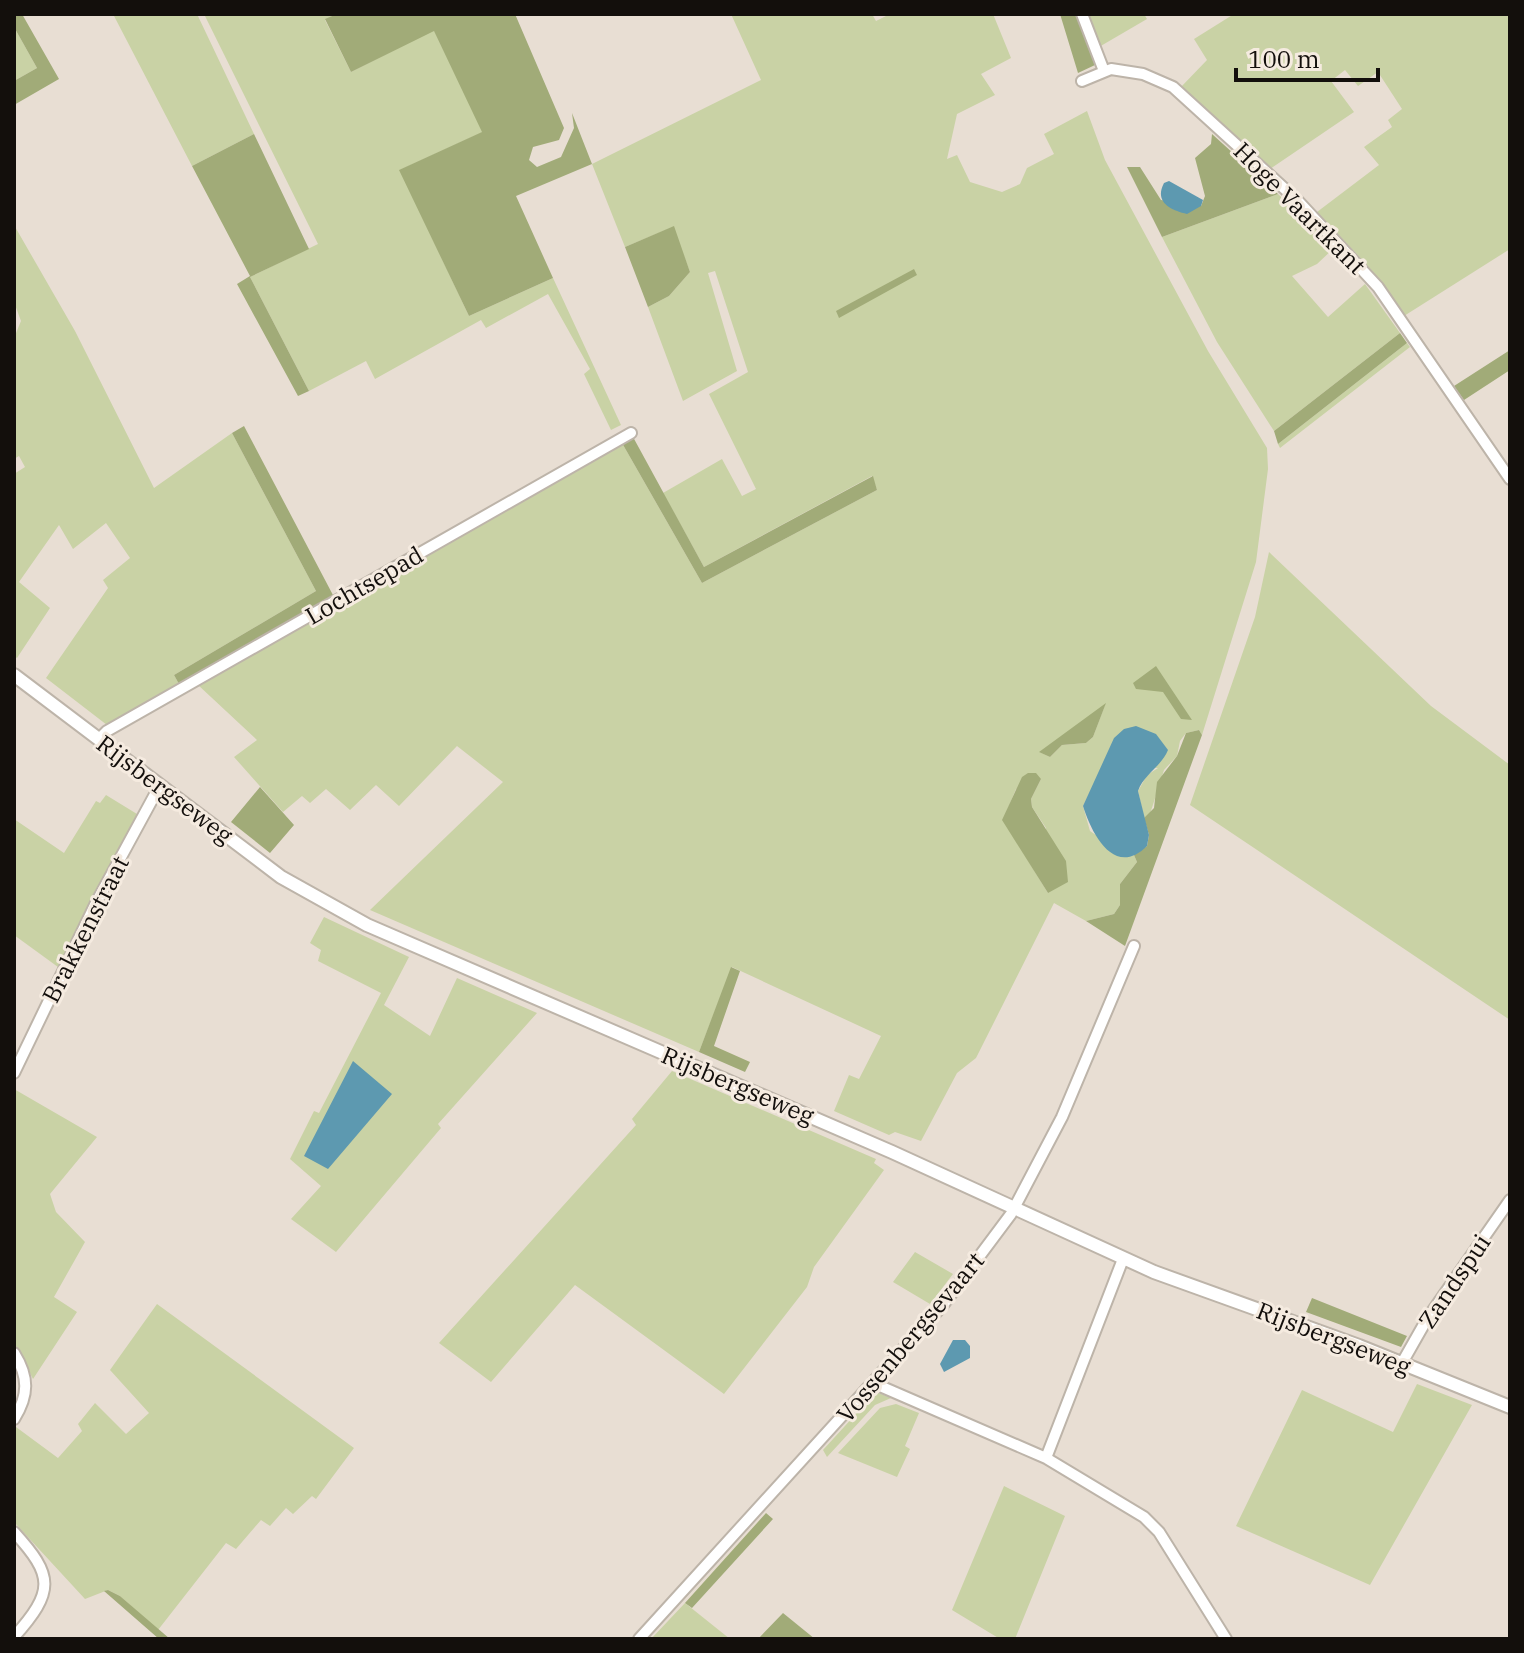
<svg xmlns="http://www.w3.org/2000/svg" width="1524" height="1653" font-family="'IBM Plex Serif',serif">
<style>
.green{fill:#c9d2a5;fill-rule:evenodd}
.forest{fill:#a1ab78}
.water{fill:#5d99b0}
.lines{fill:none;stroke-linecap:round;stroke-linejoin:round}
.minor-casing{stroke:#bdb4a9;stroke-width:14}
.major-casing{stroke:#bdb4a9;stroke-width:16}
.minor{stroke:#fff;stroke-width:10}
.major{stroke:#fff;stroke-width:12}
.labels{text-anchor:middle;dominant-baseline:central;stroke-width:6;stroke-linejoin:round;paint-order:stroke}
.street-label{font-size:24px;fill:#130f0c;stroke:#f5ebe0}
</style>
<rect width="100%" height="100%" fill="#e8ded3"/>
<path class="green" d="M113,14h84l57,120 -62,32z
M204,14h133l-12,6 26,52 83,-42 49,102 -83,38 69,146 84,-38 68,147 -10,5 -27,-56 6,-5 -42,-75 -62,34 -5,-8 -106,59 -9,-18 -57,30 -59,-114 68,-33z
M731,14h141l4,7 14,-7h103l18,44 -30,16 14,21 -38,19 -10,45 10,-4 13,27 32,10 18,-8 7,-16 27,-14 -10,-20 43,-23 18,49 103,191 59,97 1,21 -12,93 -54,173 -3,-5 -13,3 -6,8 -3,15 -13,14 -14,44 -6,4 -6,-27 9,-16 11,-7 -54,-3 -21,41 7,25 37,25 7,-1 3,7 -17,22v21l-6,9 -28,7 -32,-18 -78,155 -19,15 -36,68 -26,-9 -6,3 -55,-24 15,-36 10,4 22,-43 -149,-69 -33,85 -329,-142 133,-128 -46,-36 -58,60 -23,-21 -26,25 -24,-21 -16,14 -8,-7 -19,16 -49,-55 23,-17 -60,-56 425,-241 80,140 175,-93 -5,-14 -168,91 -41,-74 59,-34 20,37 14,-7 -47,-95 39,-22 -33,-101 -7,2 29,98 -54,30 -35,-94 21,-11 21,-24 -17,-45 -48,20 -33,-83 169,-84zM1105,705l-12,32 -7,6 -24,2 -12,12 -10,-5zM1041,779l-10,20 1,8 14,21 2,65 -45,-73 13,-31z
M1088,14h56l3,5 -48,28z
M1234,14h276v235l-106,67 -38,-52 -49,-52 62,-47 -15,-18 28,-20 -4,-7 14,-11 -24,-37 -20,14 -13,-16 -14,11 23,31 -84,57 -89,-82 26,-27 -13,-21z
M14,27l23,41 -23,13z
M1278,194l56,54 -17,16 -25,12 36,41 37,-33 35,49 -126,98 -57,-89 -55,-105z
M14,225l61,106 79,157 78,-55 84,158 -142,84 5,9 -72,41 -61,-47 62,-90 -5,-8 27,-22 -24,-35 -33,26 -14,-24 -40,57 31,26 -33,50 -3,-2v-182l11,-7 -6,-11 -5,3v-121l7,-17 -7,-19z
M1407,343l3,4 -130,101 -2,-4z
M1269,552l162,154 79,59v255l-320,-215 65,-188z
M106,795l31,19 -79,153 -44,-32v-116l50,34 32,-52 4,2z
M324,917l85,40 -25,48 46,31 27,-58 80,35 -99,111 3,4 -105,124 -45,-33 30,-33 -31,-27 24,-48 5,2 62,-120 -63,-32 3,-11 -11,-7z
M672,1071l204,88 -2,4 10,7 -70,97 -7,20 -83,107 -149,-109 -84,97 -52,-39 197,-218 -4,-6z
M14,1089l83,48 -47,57 6,18 29,30 -31,55 23,15 -44,67 -19,-37z
M915,1252l38,22 -23,30 -37,-22z
M157,1304l197,144 -38,51 -4,-3 -19,18 -7,-6 -16,18 -9,-6 -25,29 -10,-6 -68,87 -38,-34 -12,-6 -23,9 -71,-77 2,-95 42,31 24,-27 -4,-7 17,-21 31,31 23,-21 -39,-43z
M1417,1384l55,21 -102,180 -134,-59 66,-136 91,42z
M876,1392l15,6 -16,7 -48,52 -4,-7z
M896,1404l23,9 -14,33 5,3 -13,28 -59,-24 42,-45z
M1004,1486l61,30 -50,123h-15l-48,-29z
M685,1603l45,36h-79z"/>
<path class="forest" d="M14,14h8l37,65 -45,26v-24l23,-13 -23,-41z
M337,14h178l49,114 -5,12 -26,7 -4,13 8,7 24,-10 13,-29 -2,-15 20,51 -76,32 37,82 -84,38 -70,-146 83,-38 -48,-101 -83,41 -26,-53z
M1060,14h16l19,51 -17,8z
M254,134l55,115 -59,28 59,114 -11,5 -61,-112 13,-8 -58,-110z
M1212,134l66,60 -116,43 -35,-70h13l21,33 40,6 4,-10 -10,-38 16,-14z
M674,226l16,46 -21,24 -21,11 -23,-60z
M914,269l3,6 -78,43 -3,-7z
M1400,333l7,10 -129,101 -4,-13z
M1510,350v20l-46,30 -10,-14z
M244,426l90,171 -155,87 -5,-9 142,-84 -84,-158z
M633,437l71,130 169,-91 4,14 -175,93 -80,-140z
M1156,666l36,54 -11,-1 -18,-27 -27,-3 -3,-6z
M1106,703l-13,34 -7,6 -24,2 -12,12 -11,-5z
M1199,730l3,5 -77,211 -39,-25 28,-7 6,-9v-21l17,-22 -3,-7 13,-9 2,-11 -5,-17 10,-10 3,-26 20,-26 9,-23z
M1028,773h8l5,6 -10,20 1,8 34,54 2,21 -20,11 -46,-73 20,-43z
M260,787l34,38 -24,28 -39,-31z
M731,967l9,4 -26,75 36,16 -5,10 -46,-20z
M1312,1298l95,38 -6,11 -95,-35z
M766,1513l7,6 -81,89 -7,-5z
M108,1590l12,6 50,43h-11l-55,-48z
M783,1613l32,26h-57z"/>
<path class="water" d="M1169,181l34,19 -2,6 -14,8c-17,-4 -33,-12 -23,-31z
M1136,726l20,8 12,16c-7,17 -24,24 -30,41l11,44 -2,11c-33,33 -56,-14 -64,-40l31,-68 10,-9z
M353,1061l39,33 -64,75 -24,-13z
M953,1340h12l5,6v12l-26,14 -4,-8z"/>
<g class="lines">
<defs>
<path id="minor" d="M1082,14l22,57
M1082,81l29,-12 32,5 30,13 125,114 80,86 132,192
M99,739l8,-8 524,-298
M14,1073l82,-170 63,-116
M14,1353c15,24 15,42 0,66
M1402,1363l25,-44 83,-119
M873,1383l173,75 98,59 15,15 67,107
M1046,1458l77,-199
M14,1532c40,44 41,59 0,105
M639,1639l304,-334 68,-91 51,-97 72,-171"/>
<path id="major" d="M14,675l267,202 86,48 525,227 262,120 205,74 151,61"/>
</defs>
<use href="#minor" class="minor-casing"/>
<use href="#major" class="major-casing"/>
<use href="#minor" class="minor"/>
<use href="#major" class="major"/>
</g>
<g class="labels">
<g class="street-label">
<text transform="translate(1300 208) rotate(45)">Hoge Vaartkant</text>
<text transform="translate(364 585) rotate(-30)">Lochtsepad</text>
<text transform="translate(165 789) rotate(37)">Rijsbergseweg</text>
<text transform="translate(85 929) rotate(-63)">Brakkenstraat</text>
<text transform="translate(738 1085) rotate(23)">Rijsbergseweg</text>
<text transform="translate(1454 1281) rotate(-56)">Zandspui</text>
<text transform="translate(910 1337) rotate(-50)">Vossenbergsevaart</text>
<text transform="translate(1334 1338) rotate(21)">Rijsbergseweg</text>
</g>
</g>
<rect width="1524" height="1653" fill="none" stroke="#130f0c" stroke-width="32"/>
<path d="M1236 68v12h142v-12" fill="none" stroke="#130f0c" stroke-width="4"/>
<text x="1248" y="68" font-size="24" fill="#130f0c" stroke="#f5ebe0" stroke-width="6" paint-order="stroke">100 m</text>
</svg>
